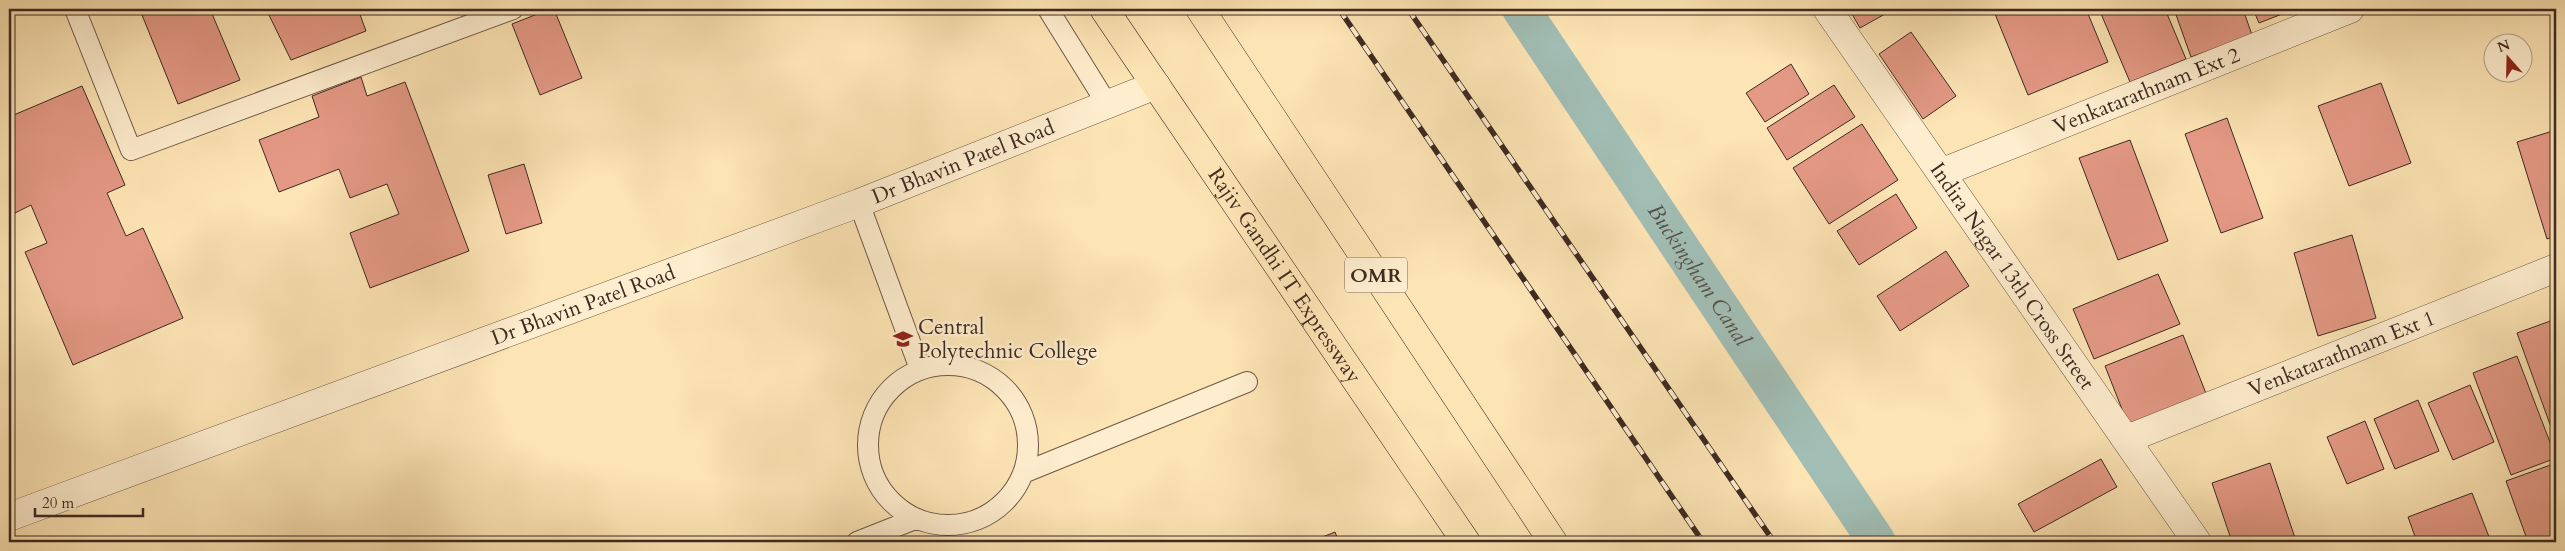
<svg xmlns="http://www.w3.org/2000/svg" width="2565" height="551" font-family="Cardo,serif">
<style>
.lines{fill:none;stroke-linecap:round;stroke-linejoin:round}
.canal{stroke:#a1bdb4;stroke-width:38}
.building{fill:#e49985;stroke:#3d2a22}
.service-casing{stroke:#6d5846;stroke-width:22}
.minor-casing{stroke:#6d5846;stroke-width:29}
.primary-casing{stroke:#3d2a22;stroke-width:29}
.service{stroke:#feedce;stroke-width:20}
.minor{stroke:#feedce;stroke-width:28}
.primary{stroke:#fde4b4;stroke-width:28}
.rail-casing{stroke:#3d2a22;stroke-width:5.5}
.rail{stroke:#feedce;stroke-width:4;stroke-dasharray:11;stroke-linecap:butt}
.labels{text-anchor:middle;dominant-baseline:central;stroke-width:5;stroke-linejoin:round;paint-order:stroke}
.shield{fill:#feedce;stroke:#776456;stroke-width:1}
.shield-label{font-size:20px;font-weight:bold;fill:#3d2a22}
.street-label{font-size:21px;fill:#3d2a22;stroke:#feedce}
.poi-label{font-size:21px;fill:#3d2a22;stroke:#feedce;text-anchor:start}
.water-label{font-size:22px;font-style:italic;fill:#564f46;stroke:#feedce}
</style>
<rect width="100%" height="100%" fill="#fde4b4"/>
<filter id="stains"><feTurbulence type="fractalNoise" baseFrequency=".004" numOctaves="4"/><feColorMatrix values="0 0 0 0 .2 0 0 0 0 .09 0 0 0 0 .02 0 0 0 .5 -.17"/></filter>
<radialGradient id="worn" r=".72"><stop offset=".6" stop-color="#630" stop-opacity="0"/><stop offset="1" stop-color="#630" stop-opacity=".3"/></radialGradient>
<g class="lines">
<path class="canal" id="s1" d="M1521,9l356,533"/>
</g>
<path class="building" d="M158,9h52l30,71 -62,24 -36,-89z
M266,9h92l8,22 -75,29z
M550,9h4l28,69 -42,17 -28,-71z
M1849,9h45l-34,19z
M1993,9h93l22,53 -80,33z
M2099,9h66l21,50 -56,23z
M2174,9h69l9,26 -61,22z
M2253,9h42l-36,14z
M1911,32l45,64 -33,23 -44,-65z
M1791,64l18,30 -44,28 -19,-29z
M361,77l6,19 38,-14 64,169 -99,37 -20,-55 49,-19 -12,-30 -37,14 -11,-29 -60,23 -20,-52 60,-23 -7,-21z
M2381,83l30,80 -62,23 -31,-80z
M1834,85l21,32 -68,43 -20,-32z
M82,86l43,99 -18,8 19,43 17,-8 40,90 -110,47 -48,-113 22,-9 -16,-38 -16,8 -6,-14v-82z
M2227,118l36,100 -42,15 -36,-99z
M1862,124l36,56 -69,44 -36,-56z
M2556,130v106l-9,3 -30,-97z
M2130,140l38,101 -50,19 -39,-102z
M524,164l18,59 -36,11 -18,-59z
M1896,194l21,34 -58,37 -22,-34z
M2352,235l24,83 -58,18 -24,-83z
M1946,251l23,35 -69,45 -23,-35z
M2158,274l22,50 -86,35 -21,-50z
M2556,319v122l-39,-108z
M2183,335l24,61 -78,31 -24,-61z
M2517,356l39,102 -45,17 -38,-102z
M2470,385l24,57 -41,18 -25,-57z
M2418,400l21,51 -44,18 -21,-50z
M2365,421l19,48 -37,15 -20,-47z
M2101,459l16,28 -83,45 -16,-28z
M2270,463l25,75 -13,4h-50l-20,-59z
M2556,463v76l-8,3h-20l-22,-61z
M2472,493l19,49h-74l-9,-25z
M1335,532l4,10h-29z"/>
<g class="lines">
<defs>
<path id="service" d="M75,9l56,141 382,-141
M1048,9l59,95
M859,203l61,166
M868 445a80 80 0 1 1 160 0a80 80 0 1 1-160 0Z
M1023,473l224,-91
M857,542l58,-23"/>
<g id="minor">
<path id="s2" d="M1827,9l370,533"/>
<path id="s3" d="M1943,172l407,-163"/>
<path id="s4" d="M2127,439l429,-171"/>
<path id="s5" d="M9,517l850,-314 297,-118"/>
</g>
<g id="primary">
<path id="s6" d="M1104,9l362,533"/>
<path d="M1200,9l353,533"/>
</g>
</defs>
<use href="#service" class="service-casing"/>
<use href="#minor" class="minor-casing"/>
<use href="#primary" class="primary-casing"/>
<use href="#service" class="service"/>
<use href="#minor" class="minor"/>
<use href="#primary" class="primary"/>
<defs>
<path id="rail" d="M1339,9l364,533
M1408,9l366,533"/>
</defs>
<use href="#rail" class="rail-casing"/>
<use href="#rail" class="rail"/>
</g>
<defs>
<symbol id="university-bare" viewBox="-9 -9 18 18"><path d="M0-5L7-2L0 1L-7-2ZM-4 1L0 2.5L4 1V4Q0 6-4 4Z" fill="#8f2418" stroke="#feedce" stroke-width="2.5" paint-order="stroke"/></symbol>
</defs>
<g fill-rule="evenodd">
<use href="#university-bare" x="889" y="325" width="28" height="28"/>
</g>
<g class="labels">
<rect class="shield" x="1345" y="257.5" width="62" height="35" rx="4"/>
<g class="shield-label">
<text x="1376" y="275">OMR</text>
</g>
<g class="street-label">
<text stroke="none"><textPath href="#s3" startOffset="219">Venkatarathnam Ext 2</textPath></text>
<text stroke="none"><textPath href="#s5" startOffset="1018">Dr Bhavin Patel Road</textPath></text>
<text stroke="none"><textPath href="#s2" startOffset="325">Indira Nagar 13th Cross Street</textPath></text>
<text stroke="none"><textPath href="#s6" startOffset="322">Rajiv Gandhi IT Expressway</textPath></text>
<text stroke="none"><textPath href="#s5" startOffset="612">Dr Bhavin Patel Road</textPath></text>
<text stroke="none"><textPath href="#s4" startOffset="231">Venkatarathnam Ext 1</textPath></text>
</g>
<g class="poi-label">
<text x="918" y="327">Central<tspan x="918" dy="24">Polytechnic College</tspan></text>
</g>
<g class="water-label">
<text stroke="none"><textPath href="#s1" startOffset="320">Buckingham Canal</textPath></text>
</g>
</g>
<rect width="2565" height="551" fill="none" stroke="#fde4b4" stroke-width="30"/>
<rect x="10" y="10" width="2545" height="531" fill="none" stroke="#3d2a22" stroke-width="2.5"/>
<rect x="15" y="15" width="2535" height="521" fill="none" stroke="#3d2a22"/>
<g transform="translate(2508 58) rotate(340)"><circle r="24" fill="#feedce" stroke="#b19f89"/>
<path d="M0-4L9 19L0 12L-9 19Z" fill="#8f2418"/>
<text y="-8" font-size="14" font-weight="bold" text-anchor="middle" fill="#3d2a22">N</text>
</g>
<path d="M35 508v8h108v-8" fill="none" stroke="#3d2a22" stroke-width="2.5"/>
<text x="42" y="508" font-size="15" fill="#3d2a22" stroke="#feedce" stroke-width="4" paint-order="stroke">20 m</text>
<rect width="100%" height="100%" filter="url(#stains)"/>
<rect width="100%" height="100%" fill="url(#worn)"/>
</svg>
